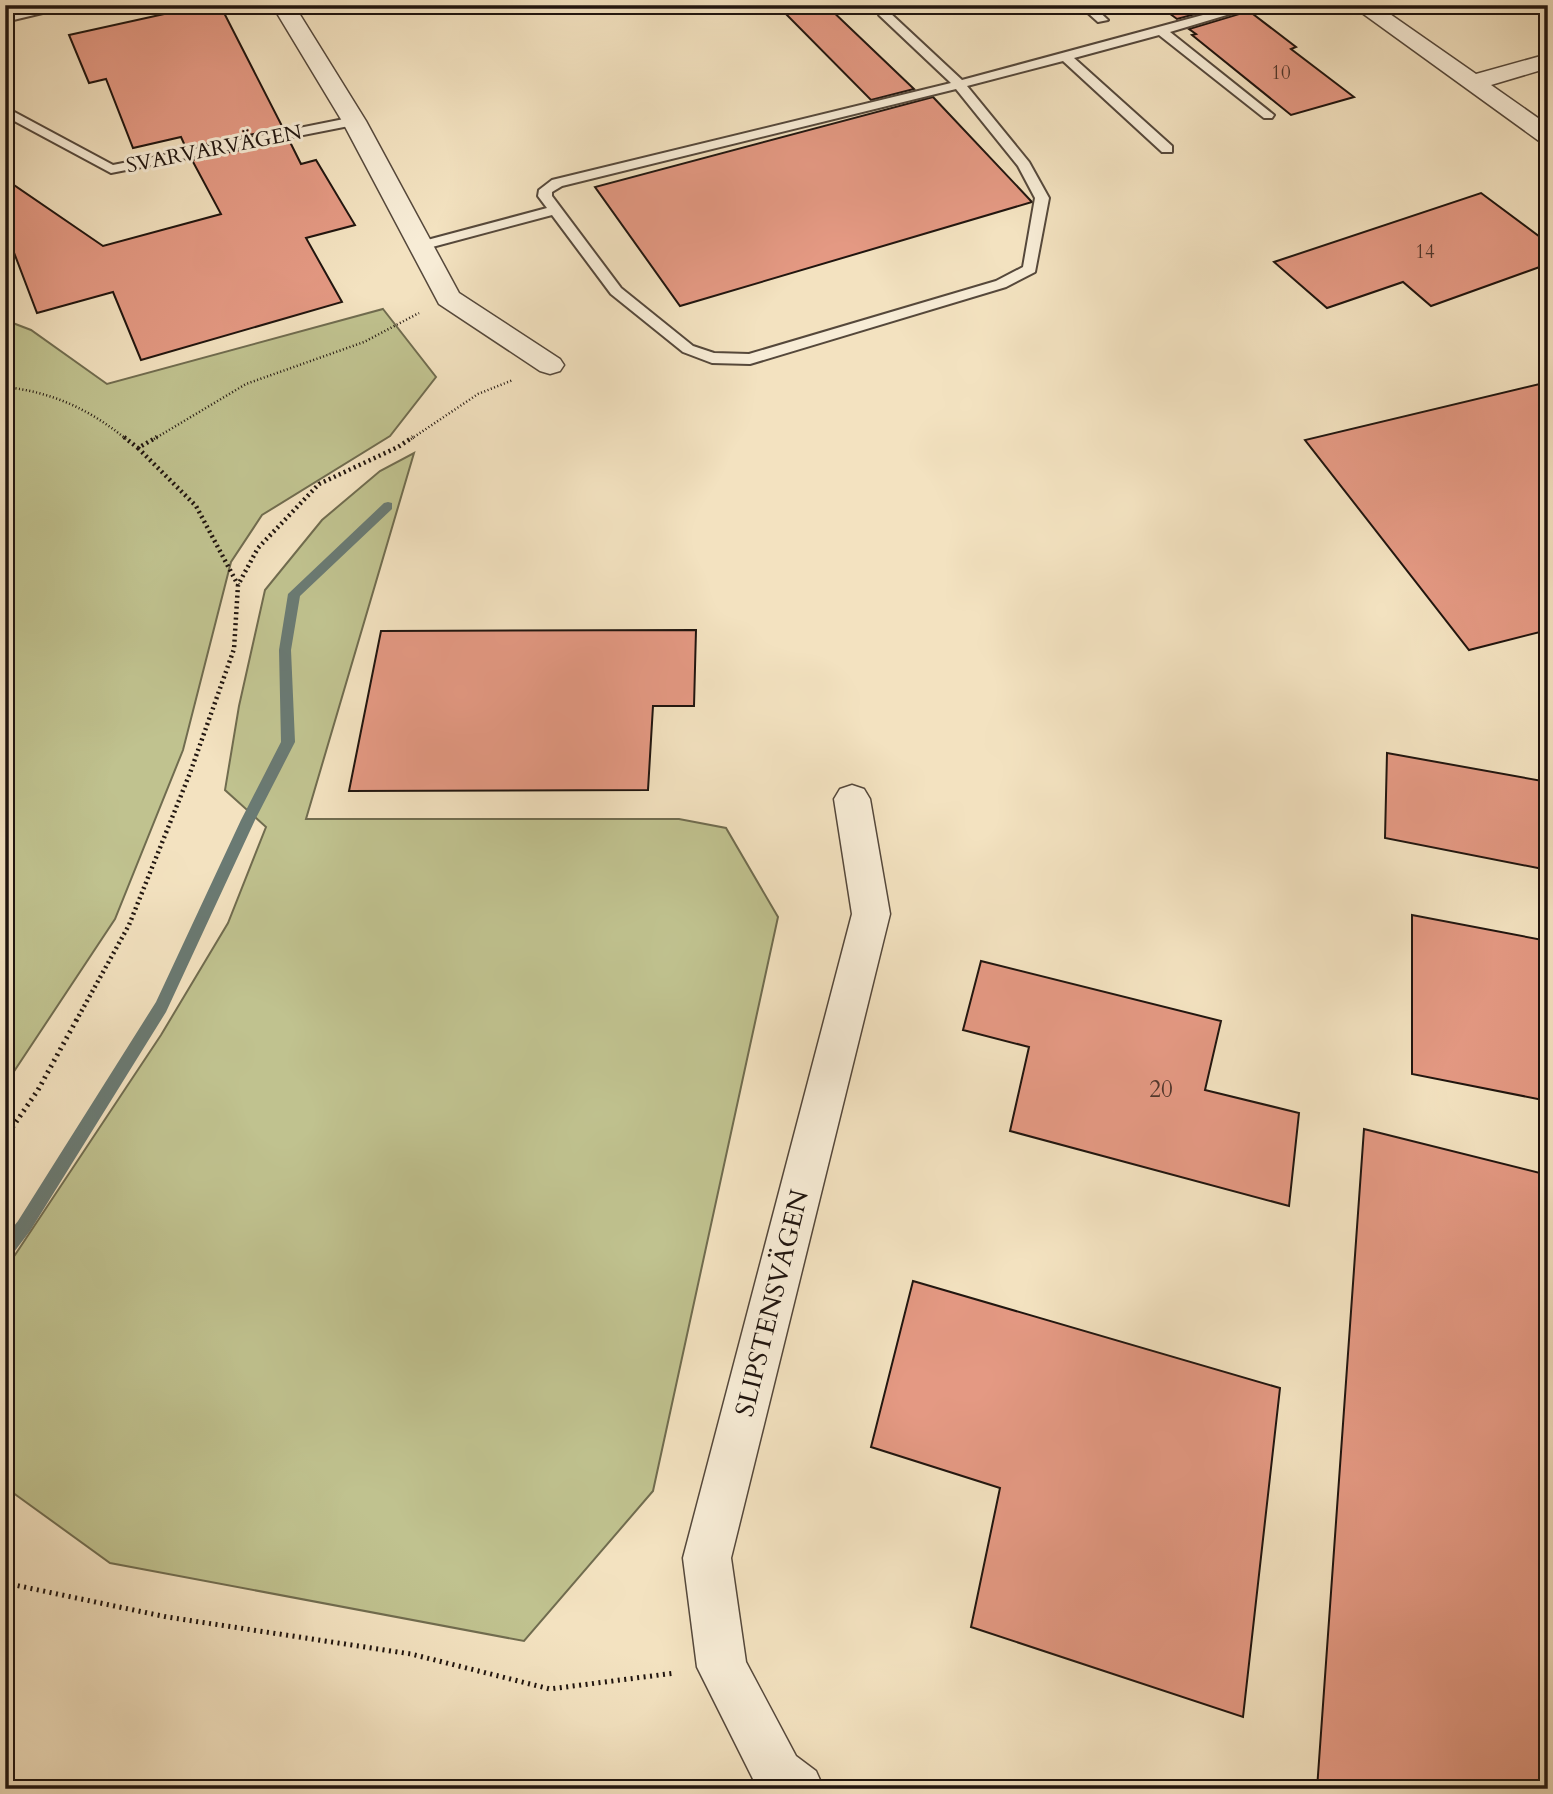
<svg xmlns="http://www.w3.org/2000/svg" width="1553" height="1794" font-family="Cardo,serif">
<style>
.green{fill:#c0c28f;stroke:#706c4f;stroke-width:2}
.lines{fill:none;stroke-linecap:round;stroke-linejoin:round}
.stream{fill:#6a7a73;fill-rule:evenodd}
.building{fill:#e49983;stroke:#20150f;stroke-width:2}
.service-casing{stroke:#55483b;stroke-width:4}
.minor-casing{stroke:#55483b;stroke-width:3}
.path-far2{stroke:#20150f;stroke-width:2.5;stroke-dasharray:1 2.5;stroke-linecap:butt}
.path-far1{stroke:#20150f;stroke-width:4.5;stroke-dasharray:2 3.5;stroke-linecap:butt}
.path{stroke:#20150f;stroke-width:5;stroke-dasharray:2 4.5;stroke-linecap:butt}
.service{fill:#f7ecd6;fill-rule:evenodd}
.minor{fill:#f7ecd6;fill-rule:evenodd}
.labels{text-anchor:middle;dominant-baseline:central;stroke-width:6;stroke-linejoin:round;paint-order:stroke}
.far-number-label{font-size:19px;fill:#51362c}
.far-street-label{font-size:21px;fill:#20150f;stroke:#f7ecd6}
.number-label{font-size:23px;fill:#51362c}
.street-label{font-size:26px;fill:#20150f;stroke:#f7ecd6}
</style>
<rect width="100%" height="100%" fill="#f3e2c0"/>
<filter id="stains"><feTurbulence type="fractalNoise" baseFrequency=".00286" numOctaves="4"/><feColorMatrix values="0 0 0 0 .2 0 0 0 0 .09 0 0 0 0 .02 0 0 0 .5 -.17"/></filter>
<radialGradient id="worn" r=".72"><stop offset=".6" stop-color="#630" stop-opacity="0"/><stop offset="1" stop-color="#630" stop-opacity=".3"/></radialGradient>
<path class="green" d="M383,309l53,68 -46,59 -128,79 -31,47 -48,188 -68,169 -110,166v-765l26,10 76,54z
M414,453l-108,366h373l47,9 52,89 -125,574 -129,150 -414,-78 -105,-76v-217l156,-235 67,-112 38,-96 -41,-37 14,-84 26,-116 57,-70 58,-49z"/>
<g class="lines">
<path class="stream" d="M388,502l4,1v6l-92,87 -9,54 4,92 -40,78 -89,192 -136,219 -19,25 -6,2v-21l13,-16 138,-219 85,-182 40,-78 -2,-92 9,-56 96,-91z"/>
</g>
<path class="building" d="M205,5h15l63,123 -97,20 -5,-11 -48,11 -27,-69 -17,4 -20,-48z
M777,5h49l88,84 -43,11z
M1158,5h71l-52,14z
M1249,11l47,36 -5,2 63,48 -63,18 -99,-80 4,-1 -7,-5z
M933,97l99,105 -352,104 -85,-119z
M289,140l12,24 15,-4 39,65 -49,13 36,64 -201,58 -28,-68 -76,21 -32,-84v-50l98,67 118,-32 -29,-54z
M1481,193l67,50v21l-117,42 -28,-24 -76,26 -53,-46z
M1548,382v248l-79,20 -164,-210z
M696,630l-2,76h-41l-5,84 -299,1 32,-160z
M1387,753l161,29v88l-163,-32z
M1412,915l136,26v160l-136,-27z
M981,961l240,60 -16,69 94,23 -10,93 -279,-75 19,-84 -66,-17z
M1364,1129l184,46v614h-231z
M913,1281l367,107 -37,329 -272,-90 29,-139 -129,-41z"/>
<g class="lines">
<defs>
<path id="service" d="M53,5h23l-71,17v-7z
M882,5h15l-8,7 73,68 278,-75h20l-90,27 104,83 -2,3h-8l-105,-83 -85,23 98,88v6h-10l-99,-91 -96,25 62,76 20,36 -14,74 -29,15 -256,77 -38,-1 -29,-11 -72,-58 -59,-79 -131,35 -7,-4 2,-3 131,-35 -9,-12 1,-6 13,-10 399,-97 -72,-68 -1,-6zM956,89l62,77 17,32 -12,69 -27,14 -247,73 -35,-1 -21,-7 -72,-58 -69,-92v-4l10,-6z
M1079,5h13l16,15 -10,2z
M5,107l108,58 241,-48 6,4 -6,4 -243,48 -106,-57z"/>
<path id="minor" d="M272,5h22l72,116 93,172 101,66 4,6 -4,6 -10,3 -10,-3 -101,-67 -97,-183z
M1351,5h26l99,69 72,-20v14l-57,17 57,40v18l-9,-2z
M852,785l12,4 6,10 20,115 -159,644 15,104 50,94 20,15 8,18h-66l-61,-122 -14,-109 169,-644 -18,-115 6,-10z"/>
</defs>
<use href="#service" class="service-casing"/>
<use href="#minor" class="minor-casing"/>
<path class="path-far2" d="M5,387c47,5 84,22 121,52
M154,439l92,-55 118,-42 55,-29
M411,439l67,-45 35,-14"/>
<path class="path-far1" d="M124,437l14,11 19,-11
M138,448l58,58 42,79
M76,1021l53,-96 61,-152 44,-124 4,-64 20,-37 61,-64 79,-37 15,-10"/>
<path class="path" d="M5,1138l33,-48 39,-71
M5,1583l162,34 244,37 139,35 125,-16"/>
<use href="#service" class="service"/>
<use href="#minor" class="minor"/>
</g>
<g class="labels">
<g class="far-number-label">
<text x="1281" y="73">10</text>
<text x="1425" y="252">14</text>
</g>
<g class="far-street-label">
<text transform="translate(214 149) rotate(-11)">SVARVARVÄGEN</text>
</g>
<g class="number-label">
<text x="1161" y="1089">20</text>
</g>
<g class="street-label">
<text transform="translate(772 1303) rotate(-76)">SLIPSTENSVÄGEN</text>
</g>
</g>
<rect width="1553" height="1794" fill="none" stroke="#f3e2c0" stroke-width="28"/>
<rect x="7" y="7" width="1539" height="1780" fill="none" stroke="#20150f" stroke-width="3.5"/>
<rect x="14" y="14" width="1525" height="1766" fill="none" stroke="#20150f" stroke-width="2"/>
<rect width="100%" height="100%" filter="url(#stains)"/>
<rect width="100%" height="100%" fill="url(#worn)"/>
</svg>
